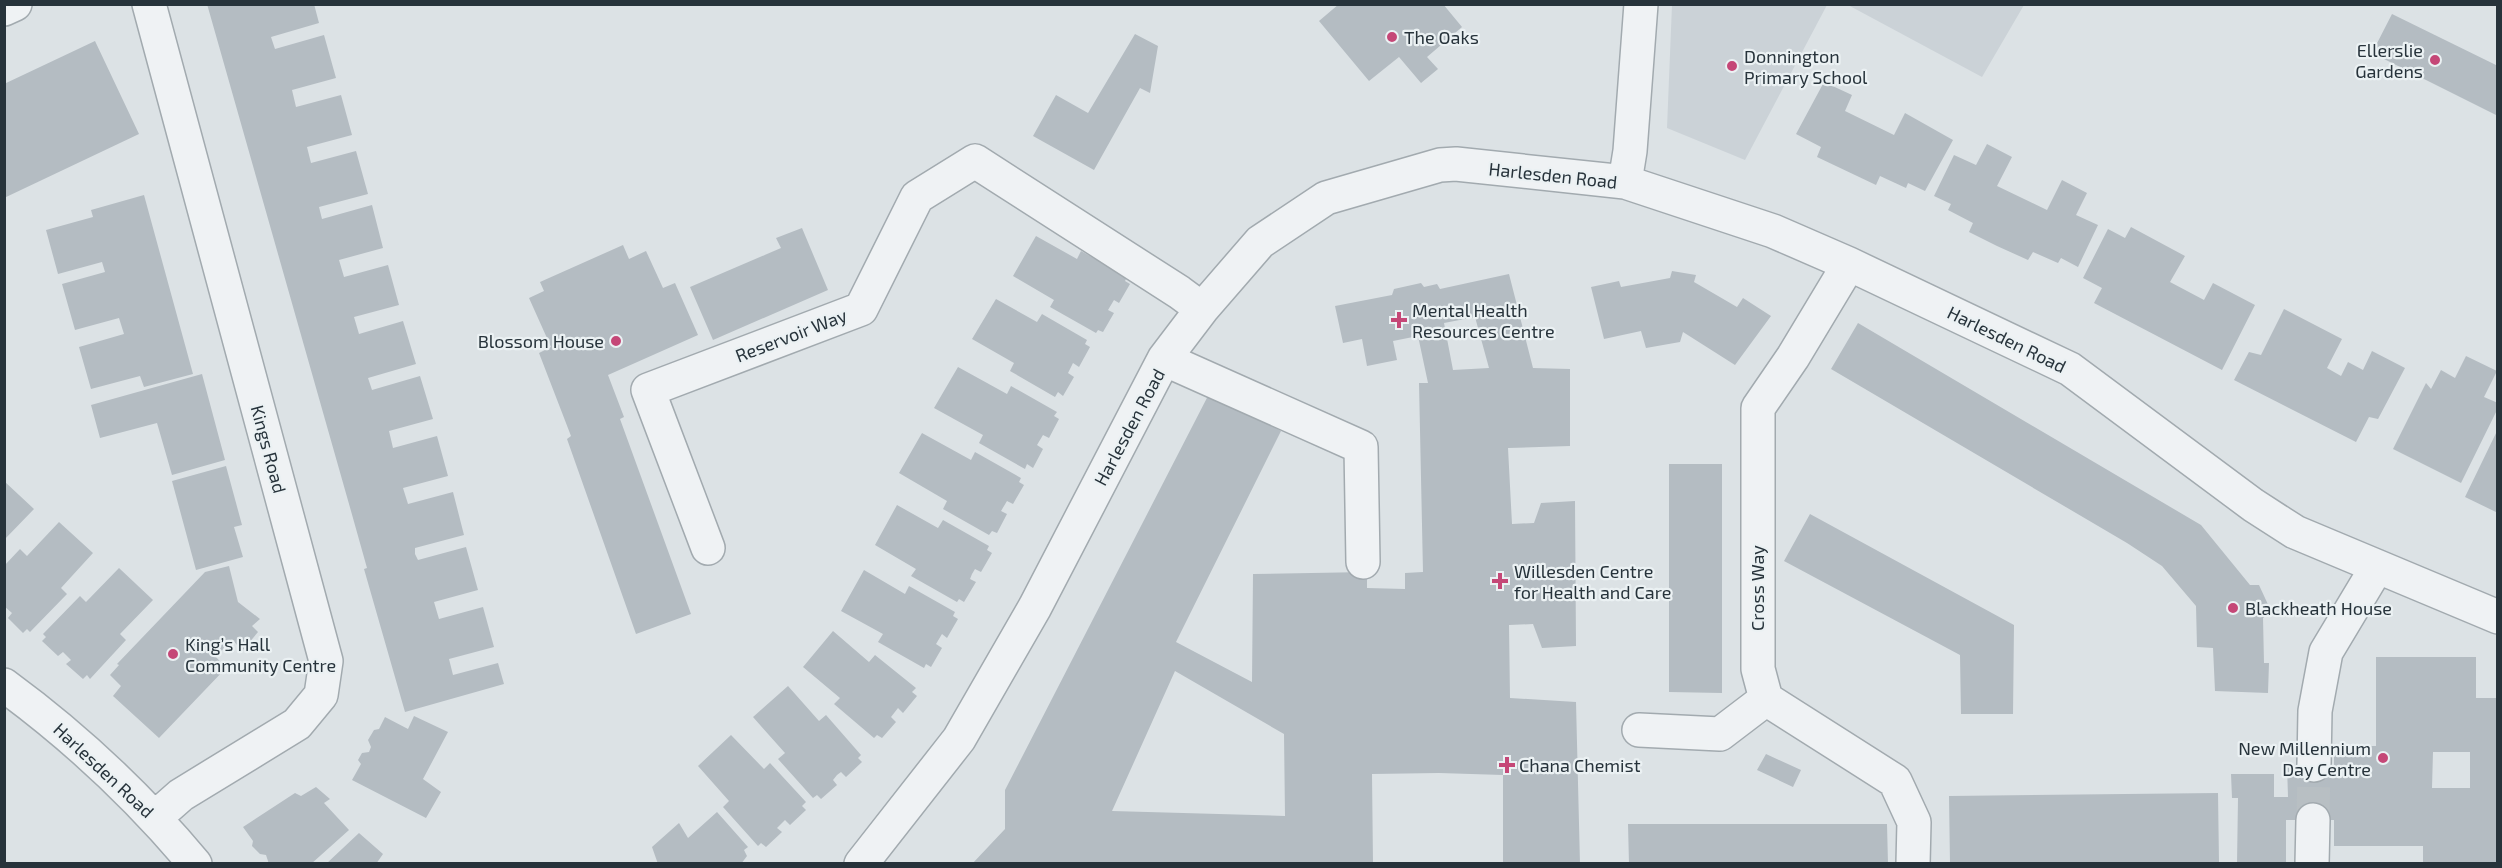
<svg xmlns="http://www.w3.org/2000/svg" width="2502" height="868" font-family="'Exo 2',sans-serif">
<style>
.built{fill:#cbd2d7}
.building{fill:#b4bcc2;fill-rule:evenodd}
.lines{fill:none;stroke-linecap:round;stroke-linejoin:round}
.minor-tunnel{stroke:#b8bfc3;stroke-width:33;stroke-dasharray:33 16;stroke-linecap:butt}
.minor-casing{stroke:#a2aaaf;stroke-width:36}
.minor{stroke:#eff2f4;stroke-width:33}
.poi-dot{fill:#c54777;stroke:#ebf1f3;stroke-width:2}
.labels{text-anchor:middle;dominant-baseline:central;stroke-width:4.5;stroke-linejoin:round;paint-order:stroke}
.poi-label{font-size:18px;fill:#27333b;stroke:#ebf1f3;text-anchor:start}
.street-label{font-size:18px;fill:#27333b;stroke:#ebf1f3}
</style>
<rect width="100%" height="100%" fill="#dce2e5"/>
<path class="built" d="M1672,5h155l-82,155 -78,-32z
M1848,5l176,-1v1l-42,72z"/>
<path class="building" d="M207,4h107l5,19 -48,14 4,12 49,-14 12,43 -44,12 4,17 45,-12 11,40 -45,12 4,16 45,-12 12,43 -49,13 3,12 50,-14 11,43 -44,12 5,17 44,-12 11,40 -45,12 5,17 44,-13 13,43 -48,14 4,12 48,-14 13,43 -44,12 4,17 44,-12 11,40 -45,12 5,16 45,-12 11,43 -49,13v6l3,6 48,-13 12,43 -44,12 5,17 44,-12 11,40 -45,12 4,16 45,-12 6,21 -99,28 -41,-143 3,-1 -16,-57z
M1339,4h104l19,23 -35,30 11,12 -17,14 -22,-26 -30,24 -50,-60z
M2392,14l106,52v50l-126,-63z
M1135,34l23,12 -8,47 -10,-5 -46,82 -61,-34 23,-41 32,18z
M95,41l44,93 -135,64v-114z
M1824,82l28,13 -7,16 49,24 11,-22 48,27 -28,51 -17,-8 -2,5 -26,-12 -4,9 -59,-28 4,-10 -25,-13z
M1987,144l25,13 -15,29 50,24 15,-30 25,13 -11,22 22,10 -20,42 -17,-9 -3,5 -25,-11 -5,8 -31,-14 -28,-14 4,-9 -25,-13 3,-6 -17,-8 20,-41 22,10z
M144,195l49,179 -49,13 -4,-11 -49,13 -12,-42 45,-13 -5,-16 -44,12 -13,-46 43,-12 -3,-10 -44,12 -12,-44 47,-13 -2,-7z
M2131,227l54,29 -15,26 34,18 9,-17 42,22 -33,65 -128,-67 8,-15 -19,-10 25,-49 17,9z
M802,228l26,62 -115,50 -23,-53 91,-39 -5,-10z
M1036,236l41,23 4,-8 46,26 -2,4 5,3 -11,19 -5,-3 -6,10 6,3 -11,19 -5,-2 -2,3 -46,-26 4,-7 -41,-24z
M623,245l6,14 17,-8 17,37 12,-5 23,52 -90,40 16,42 -4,2 71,195 -55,20 -69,-195 4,-3 -32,-83 12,-6 -22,-49 15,-7 -4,-9z
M1672,271l24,4 -2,7 43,25 6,-9 28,18 -36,49 -52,-33 -3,10 -34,6 -5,-17 -37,8 -13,-52 28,-6 2,6 49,-9z
M1509,274l24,94 37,1v77l-62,2 4,76 22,-1 7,-20 34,-2 1,145 -34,2 -9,-24 -24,1 1,73 66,4 4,162h-77v-89l-64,-2 -67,1 1,90h-401l33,-35v-39l205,-398 71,39 -105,211 76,40 1,-108 114,-2v16l38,1v-16l18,-1 -4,-189h9l-10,-47 -25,5 4,19 -30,6 -5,-27 -19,4 -8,-37 57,-11 2,-6 27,-6 3,4 13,-3 3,5zM1475,317l14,51 -36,2 -9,-47zM1175,671l109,63 1,82 -173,-5z
M996,299l41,23 5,-8 45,26 -2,4 5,3 -11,20 -6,-4 -5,10 6,4 -11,19 -5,-4 -3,5 -45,-26 4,-8 -42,-24z
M2284,309l58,30 -15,29 14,8 7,-14 15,8 9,-19 33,17 -27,51 -9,-2 -13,25 -122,-62 15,-28 12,3z
M1858,323l343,202 49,60h9l12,26 -8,7 1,45h5l-1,30 -53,-2 -2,-43 -16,-1 -1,-41 -34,-40 -35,-23 -296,-174z
M2466,356l31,15 -13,26 14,6v5l-37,75 -68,-34 33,-66 5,6 10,-19 14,8z
M958,367l49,27 4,-8 46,26 -3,4 5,3 -10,19 -6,-3 -6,10 6,4 -10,19 -6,-4 -2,5 -46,-26 4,-8 -49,-27z
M202,374l23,86 -53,15 -15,-52 -57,15 -9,-33z
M2498,429v84l-33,-16z
M922,433l49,27 4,-8 46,26 -2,4 5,3 -11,19 -6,-3 -6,10 6,3 -10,19 -5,-2 -3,4 -46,-26 4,-8 -48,-28z
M1669,464h53v229l-53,-1z
M226,466l16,59 -8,2 9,30 -47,13 -24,-89z
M4,481l30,28 -30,31z
M897,505l41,23 5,-8 46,26 -2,4 5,3 -11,19 -6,-3 -3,5 -2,5 6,3 -12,20 -5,-3 -2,3 -46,-26 5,-7 -41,-24z
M1810,514l204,111 -1,89h-52l-1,-59 -176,-94z
M59,522l34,31 -32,35 6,6 -37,38 -3,-3 -4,4 -15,-15 4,-5 -8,-7v-40l16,-17 7,7z
M229,566l9,36 22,17 -8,7 6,6 -16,19 -10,-12 -16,18 10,11 -67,70 -46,-42 8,-10 -11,-11 9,-10 -2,-1 88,-92z
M119,568l34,32 -33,34 6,6 -36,39 -3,-4 -4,4 -17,-15 5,-4 -8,-8 -5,4 -16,-15 4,-4 -3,-3 37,-38 6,6z
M864,570l41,24 4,-8 46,26 -2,4 5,3 -11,19 -5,-4 -6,10 6,4 -11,19 -5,-3 -2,4 -46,-26 5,-8 -42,-23z
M833,631l36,31 6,-7 41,33 -4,4 5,4 -14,17 -5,-5 -7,9 5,5 -14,16 -5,-3 -3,3 -40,-34 6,-6 -37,-31z
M2376,657h100v41h22v166h-75v-18h-89v-26h-48v44h-49l1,-66h-6l-1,-24h43v23h14l-1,-32h47v-19h42zM2433,752h37v36h-38z
M788,686l31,35 7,-6 35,40 -3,3 4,4 -16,15 -5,-5 -4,3 -4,5 4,5 -16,14 -4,-4 -4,3 -35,-39 7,-6 -32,-36z
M414,716l34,16 -25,47 18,13 -15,26 -74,-38 9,-16 -3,-4 4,-7 7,-1 2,-5 -3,-7 6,-10 5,-1 6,-12 23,12z
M731,735l33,34 6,-6 36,39 -4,4 4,4 -16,15 -5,-5 -8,8 5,4 -16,15 -5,-4 -3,3 -35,-39 6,-6 -31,-35z
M1766,754l35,16 -8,17 -36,-17z
M316,787l14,12 -6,4 25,27 -38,34h-42l-3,-9 -6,-1 -8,-8 1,-5 -10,-14 52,-34 6,3z
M2218,793l1,70 -269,1 -1,-68z
M717,812l31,35 -4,3 3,6 -6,8h-83l-6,-17 27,-24 9,15z
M1628,824h259l1,40h-259z
M359,833l24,21 -7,10h-50z"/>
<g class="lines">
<path class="minor-tunnel" d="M2313,820l1,-55"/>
<defs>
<path id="minor" d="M149,4l177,657 -5,34 -24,29 -116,71 -25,22
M4,9l11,-5
M1625,182l5,-31 11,-147
M1849,264l-56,93 -35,51v261l8,30 129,82 19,41 -1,42
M1164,359l197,88 2,115
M708,548l-60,-158 213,-81 56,-112 58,-36 204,131 23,17
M4,685c71,52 134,111 191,179
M1639,730l81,4 46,-35
M2314,765l1,-54 11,-59 51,-85
M861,864l98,-125 76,-132 129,-248 38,-50 58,-67 66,-44 114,-33 16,-1 169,18 148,49 76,33 221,105 183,136 42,27 203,85
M2312,864l1,-44"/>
</defs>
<use href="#minor" class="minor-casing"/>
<use href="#minor" class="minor"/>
</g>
<g class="poi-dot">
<circle cx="1392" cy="37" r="6"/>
<circle cx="2435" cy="60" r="6"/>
<circle cx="1732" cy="66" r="6"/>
<path d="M1396 311h6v6h6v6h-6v6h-6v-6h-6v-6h6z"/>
<circle cx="616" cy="341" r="6"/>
<path d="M1497 572h6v6h6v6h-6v6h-6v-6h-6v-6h6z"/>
<circle cx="2233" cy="608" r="6"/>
<circle cx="173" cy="654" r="6"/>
<circle cx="2383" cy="758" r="6"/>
<path d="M1504 756h6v6h6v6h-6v6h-6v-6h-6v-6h6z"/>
</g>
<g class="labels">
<g class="poi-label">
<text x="1404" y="37">The Oaks</text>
<text x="2423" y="50" text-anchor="end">Ellerslie<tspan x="2423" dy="21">Gardens</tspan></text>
<text x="1744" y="56">Donnington<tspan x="1744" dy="21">Primary School</tspan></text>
<text x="1412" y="310">Mental Health<tspan x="1412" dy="21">Resources Centre</tspan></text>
<text x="604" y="341" text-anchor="end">Blossom House</text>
<text x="1514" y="571">Willesden Centre<tspan x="1514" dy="21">for Health and Care</tspan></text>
<text x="2245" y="608">Blackheath House</text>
<text x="185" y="644">King’s Hall<tspan x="185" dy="21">Community Centre</tspan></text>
<text x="2371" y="748" text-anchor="end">New Millennium<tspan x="2371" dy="21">Day Centre</tspan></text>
<text x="1519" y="765">Chana Chemist</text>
</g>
<g class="street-label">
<text transform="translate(1553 175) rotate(6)">Harlesden Road</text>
<text transform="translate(791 335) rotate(-21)">Reservoir Way</text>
<text transform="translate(2007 339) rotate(26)">Harlesden Road</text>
<text transform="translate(1129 427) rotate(-62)">Harlesden Road</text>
<text transform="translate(269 449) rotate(75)">Kings Road</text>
<text transform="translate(1757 588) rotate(-90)">Cross Way</text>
<text transform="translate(104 770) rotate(43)">Harlesden Road</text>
</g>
</g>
<rect width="2502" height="868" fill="none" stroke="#27333b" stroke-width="12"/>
</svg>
